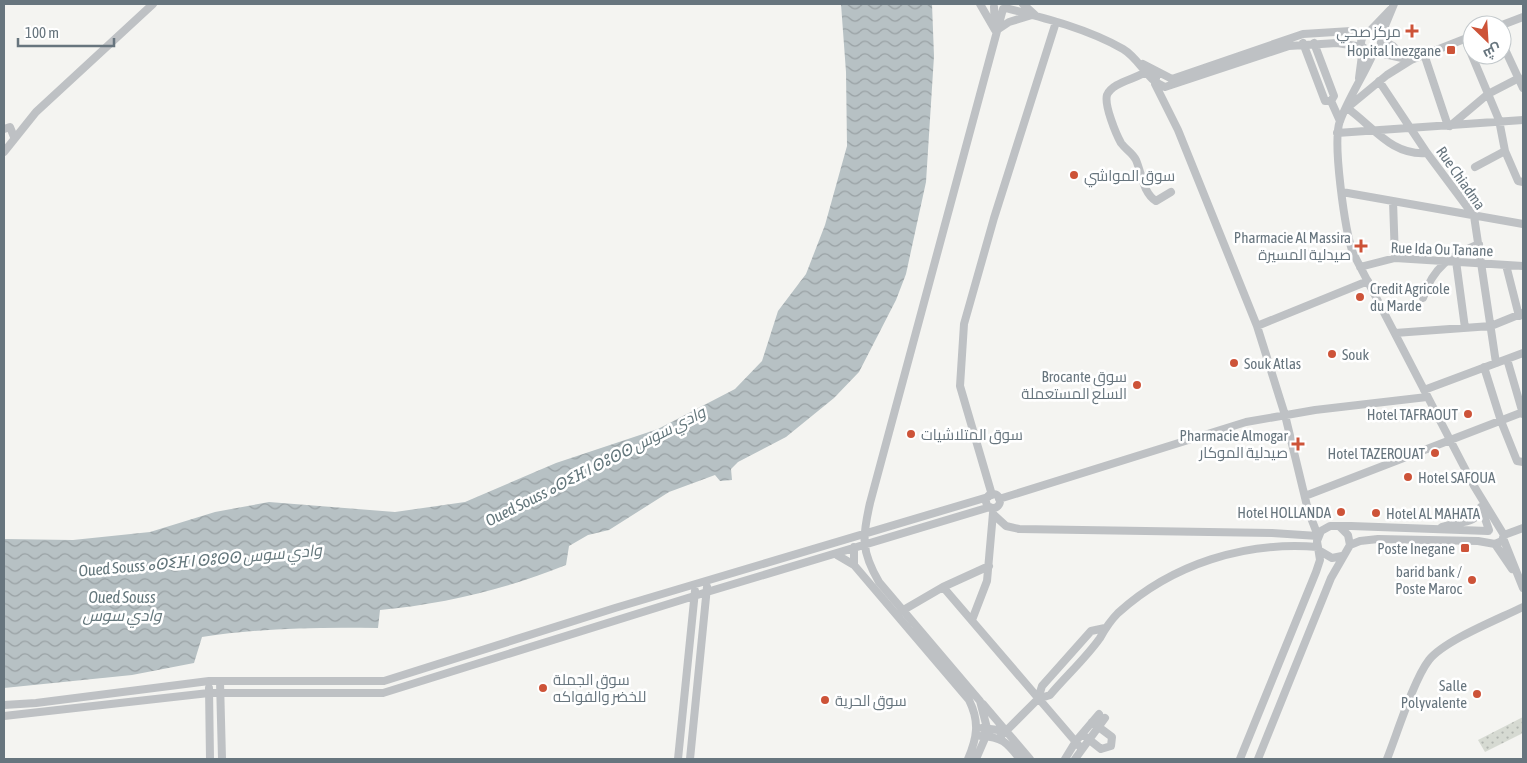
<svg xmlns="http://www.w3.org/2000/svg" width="1527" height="763" font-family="'Asap Condensed',Cairo,'Noto Sans Tifinagh',sans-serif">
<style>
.garden{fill:url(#garden-dots)}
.water{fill:url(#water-waves)}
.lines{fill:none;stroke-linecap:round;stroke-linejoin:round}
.minor{stroke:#bec1c4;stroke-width:8}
.poi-dot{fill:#cd5338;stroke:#fff;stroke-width:2}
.labels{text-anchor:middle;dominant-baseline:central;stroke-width:5;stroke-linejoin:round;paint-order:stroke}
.poi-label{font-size:15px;fill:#67757e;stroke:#fff;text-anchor:end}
.street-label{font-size:15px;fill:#67757e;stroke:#fff}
.water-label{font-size:16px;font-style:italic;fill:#63767b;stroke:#fff}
</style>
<defs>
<pattern id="garden-dots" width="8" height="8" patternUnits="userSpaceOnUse" patternTransform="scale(1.25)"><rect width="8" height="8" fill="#d6dad2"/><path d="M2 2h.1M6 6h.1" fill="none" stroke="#b1b5b0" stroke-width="1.8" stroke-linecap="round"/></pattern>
<pattern id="water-waves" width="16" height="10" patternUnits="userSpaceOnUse" patternTransform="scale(1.25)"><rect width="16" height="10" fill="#b7c1c4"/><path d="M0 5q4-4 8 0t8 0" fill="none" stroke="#99a1a4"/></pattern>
</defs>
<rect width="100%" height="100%" fill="#f4f4f1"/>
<path class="garden" d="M1523,717v16l-38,19 -7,-12z"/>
<path class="water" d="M841,4h91l2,52 -8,126 -20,92 -10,26 -37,72 -25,26 -48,39 -48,25 -7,7 1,11 -12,1 -5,-6 -46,17 -60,38 -21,5 -19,11 -3,19c-59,24 -123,39 -186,45l-2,18c-60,-1 -118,0 -176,9l-8,26 -62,12 -128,13v-149l69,1 77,-8 65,-20 54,-10 126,10 70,-10 91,-39 102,-34 77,-40 27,-28 16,-50 28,-37 19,-49 22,-79 -1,-74z"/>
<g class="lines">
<path class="minor" d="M980,4l15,26
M1023,4l12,11
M994,7l1,20
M1006,8c39,10 82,21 117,41 17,10 24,32 42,38l124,-41 48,-3 26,4
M1502,25l21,-8
M997,30l12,-8 23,-7
M1361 43a10 10 0 1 1 20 0a10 10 0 1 1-20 0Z
M1367,34l23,-24
M1380,38l14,-34
M1380,39l13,7 11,11
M1465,39l34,81 6,31 13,30 5,1
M1303,43l22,58h6
M1314,43l20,53 -3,5 9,20
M1502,43l21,45
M1375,52l36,8
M1424,54l24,72
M1143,64l29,15 131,-45 48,-3 15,4
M1150,69c-11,10 -37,12 -43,26 -3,10 9,39 14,48 5,7 11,9 15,17 6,14 7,33 20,41l15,-9
M1157,72l-2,12 23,46 79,196 28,89 23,95 10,26
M1359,78l4,-30
M1379,81l48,72 47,63 22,147
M1347,108l40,-33 24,-15 61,-24
M1347,108c26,18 44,48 80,45
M1450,126l38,-32 31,-16
M4,129l6,-2 4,10
M1337,133l186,-13
M4,152l32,-40 117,-108
M1475,167l30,-16
M1342,192l181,32
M1393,201l2,57
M1456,261l9,67
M1506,265l13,51
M1360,267l35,-9 128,8
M1423,298c10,-31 27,-42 56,-54
M1257,326l111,-45
M1395,333l96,-7 32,-13
M1507,359l16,55
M1484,367l17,54 16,40 6,1
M1424,390l99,-37
M986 501a7 7 0 1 1 14 0a7 7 0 1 1-14 0Z
M992,495l-32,-109 4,-62 30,-106 62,-196
M1305,496l218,-84
M999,499l247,-77 69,-12 112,-13
M1481,507l8,23
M994,515l12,11 13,3 253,4 46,3
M1442,527c14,-6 37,-2 39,-20
M1504,535l19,-7
M1503,538l20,50
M1495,544l17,25
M1350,545l10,-4 18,-2 100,2 17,3 7,-3 2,-6 -30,-49 -121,-233c-8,-22 -21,-112 -13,-132 9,-24 24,-46 34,-69
M854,547v18l115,135c11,22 8,38 -1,59
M1320,551l12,7 10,-2
M837,555l17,10
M943,587l46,-21
M900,612l43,-25 138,161
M972,620l15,-39 6,-68
M220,681l2,78
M209,688l1,71
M1038,699l4,-13 49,-55 14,-3
M983,704l23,27
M4,705l32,-2 173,-22h175l231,-73 373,-111
M4,716l205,-23h174l324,-101 283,-85
M982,728l24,3 24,28
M1082,734l19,15 10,-3 1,-9 -20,-15
M981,736c22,1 26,7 39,23
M999,738l39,-39 12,-4c16,-19 36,-37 50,-57 5,-9 10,-17 18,-25 54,-49 127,-72 200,-66
M678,759l17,-168
M690,759l17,-172
M976,759l10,-23 1,-8 -7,-27 -101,-119c-18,-31 -17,-44 -9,-79l133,-494
M1065,759l11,-18 23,-27
M1075,759l30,-41
M1240,759l76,-187 4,-12 -3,-19 4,-10 9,-5h21l137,5
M1258,759l73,-181 19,-33 -2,-10 -8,-8
M1387,759c10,-25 27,-80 42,-99 16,-20 70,-41 94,-53"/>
</g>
<g class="poi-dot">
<path d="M1409.5 23.5h5v5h5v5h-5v5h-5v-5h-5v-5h5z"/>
<rect x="1446" y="45" width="10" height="10" rx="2.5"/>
<circle cx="1074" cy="175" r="5"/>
<path d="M1358.5 238.5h5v5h5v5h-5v5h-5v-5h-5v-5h5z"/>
<circle cx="1360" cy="297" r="5"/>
<circle cx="1332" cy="354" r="5"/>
<circle cx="1234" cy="363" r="5"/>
<circle cx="1137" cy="385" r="5"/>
<circle cx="1468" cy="414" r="5"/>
<circle cx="911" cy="434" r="5"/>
<path d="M1295.5 436.5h5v5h5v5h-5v5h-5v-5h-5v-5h5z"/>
<circle cx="1435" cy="453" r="5"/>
<circle cx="1408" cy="477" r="5"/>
<circle cx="1341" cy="512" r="5"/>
<circle cx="1376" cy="513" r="5"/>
<rect x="1460" y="543" width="10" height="10" rx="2.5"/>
<circle cx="1472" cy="580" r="5"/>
<circle cx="543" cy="688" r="5"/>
<circle cx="1477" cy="694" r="5"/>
<circle cx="825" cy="700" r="5"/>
</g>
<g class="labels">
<g class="poi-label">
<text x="1401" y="31">مركز صحي</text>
<text x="1441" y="50">Hopital Inezgane</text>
<text x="1084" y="175" text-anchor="start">سوق المواشي</text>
<text x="1351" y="237">Pharmacie Al Massira<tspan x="1351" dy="17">صيدلية المسيرة</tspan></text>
<text x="1370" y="288" text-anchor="start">Credit Agricole<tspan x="1370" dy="17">du Marde</tspan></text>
<text x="1342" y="354" text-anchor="start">Souk</text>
<text x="1244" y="363" text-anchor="start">Souk Atlas</text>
<text x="1127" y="376">Brocante سوق<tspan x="1127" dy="17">السلع المستعملة</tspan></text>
<text x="1458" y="414">Hotel TAFRAOUT</text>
<text x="921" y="434" text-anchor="start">سوق المتلاشيات</text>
<text x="1288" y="435">Pharmacie Almogar<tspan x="1288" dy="17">صيدلية الموكار</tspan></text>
<text x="1425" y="453">Hotel TAZEROUAT</text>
<text x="1418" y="477" text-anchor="start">Hotel SAFOUA</text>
<text x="1331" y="512">Hotel HOLLANDA</text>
<text x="1386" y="513" text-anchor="start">Hotel AL MAHATA</text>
<text x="1455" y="548">Poste Inegane</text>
<text x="1462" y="571">barid bank /<tspan x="1462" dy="17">Poste Maroc</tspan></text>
<text x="553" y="679" text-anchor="start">سوق الجملة<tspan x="553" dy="17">للخضر والفواكه</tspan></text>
<text x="1467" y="685">Salle<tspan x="1467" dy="17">Polyvalente</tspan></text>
<text x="835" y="700" text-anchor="start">سوق الحرية</text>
</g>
<g class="street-label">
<text transform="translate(1461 178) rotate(55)">Rue Chiadma</text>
<text transform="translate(1442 249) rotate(2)">Rue Ida Ou Tanane</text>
</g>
<g class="water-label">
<text transform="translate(595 466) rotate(-27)">Oued Souss ⴰⵙⵉⴼ ⵏ ⵙⵓⵙⵙ وادي سوس</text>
<text transform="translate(200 560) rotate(-5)">Oued Souss ⴰⵙⵉⴼ ⵏ ⵙⵓⵙⵙ وادي سوس</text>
<text x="122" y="597">Oued Souss<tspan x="122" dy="18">وادي سوس</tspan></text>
</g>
</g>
<rect width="1527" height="763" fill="none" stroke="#67757e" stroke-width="10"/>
<g transform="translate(1487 40) rotate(155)"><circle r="24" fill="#ffffff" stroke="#c2c8cb"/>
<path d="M0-4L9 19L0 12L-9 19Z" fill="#cd5338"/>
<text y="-8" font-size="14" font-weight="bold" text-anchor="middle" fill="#67757e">ش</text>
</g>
<path d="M18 38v8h96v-8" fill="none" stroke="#67757e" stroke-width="2.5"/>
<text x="25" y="38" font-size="15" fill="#67757e" stroke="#ffffff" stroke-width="4" paint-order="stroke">100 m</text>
</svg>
